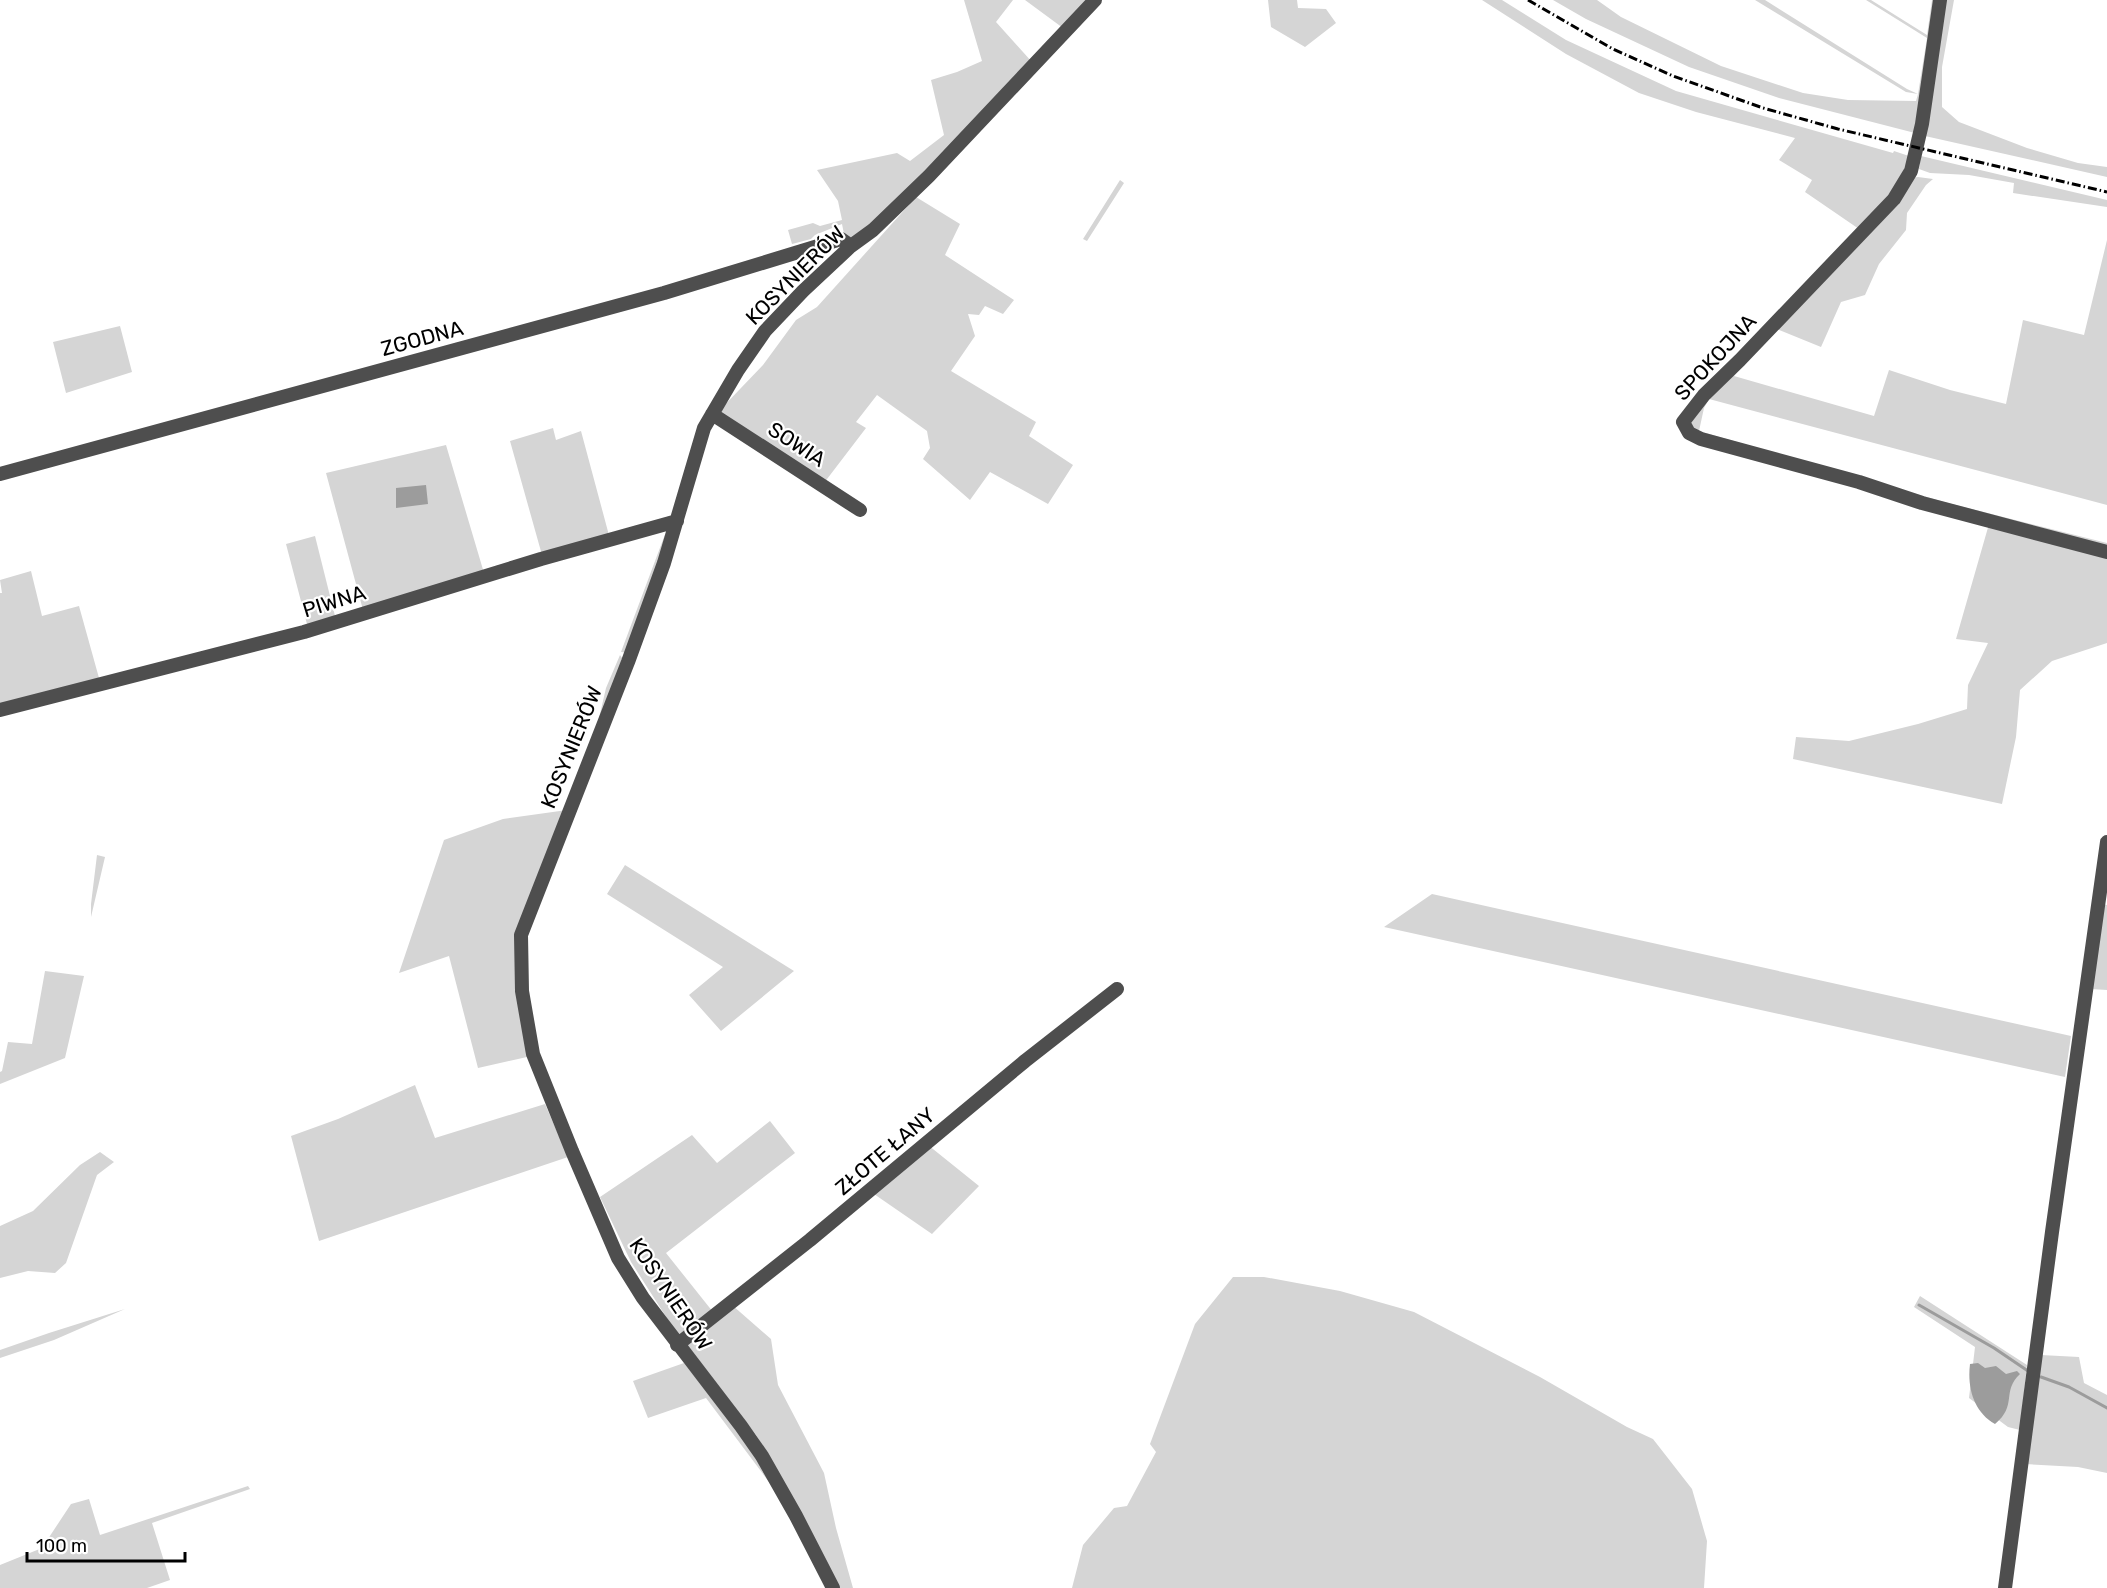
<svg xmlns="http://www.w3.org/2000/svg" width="2107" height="1588" font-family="Rubik,sans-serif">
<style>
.green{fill:#d5d5d5}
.water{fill:#9c9c9c}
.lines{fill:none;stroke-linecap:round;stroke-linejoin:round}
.stream{stroke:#9c9c9c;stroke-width:3}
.minor{stroke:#4e4e4e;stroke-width:14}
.rail{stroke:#000;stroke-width:3;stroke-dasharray:9 3 1.5 3;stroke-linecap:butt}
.labels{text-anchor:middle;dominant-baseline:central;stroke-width:4.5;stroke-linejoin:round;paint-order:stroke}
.street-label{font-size:21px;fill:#000;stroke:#fff}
</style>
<rect width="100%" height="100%" fill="#fff"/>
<path class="green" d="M964,0h49l-17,22 36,40 -79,82 -96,93 -12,2 -3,-15 -27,11 -4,4 -19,5 -4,-14 25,-7 7,3 22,-6 -4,-19 -21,-31 80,-17 13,8 34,-26 -13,-55 26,-8 25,-11z
M1025,0h63l-25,28z
M1268,0h29l1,8 28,1 10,14 -31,24 -34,-20z
M1482,0h20l64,40 110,51 217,62 1,-2 15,5c-8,29 -30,50 -50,73l-54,-37 7,-12 -33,-20 16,-22 -99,-26 -57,-19 -73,-39z
M1553,0h44l24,17 100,49 82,27 45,7 68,1 2,-7 -12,-2 -151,-92h10l142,89 11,5 9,-56 -61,-38h5l56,35 5,-35h5l-22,133 -136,-35 -90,-31 -103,-48z
M1943,0h11l-12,67v40l17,15 68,26 51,15 29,4v10l-182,-41z
M1921,156l186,44v7l-94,-14 1,-10 -45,-8 -39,-2 -11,-4z
M1918,177l15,2 -7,6 -19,28 -1,17 -27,34 -14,31 -24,7 -20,45 -47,-19 -40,48 140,40 15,-46 61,20 56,14 17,-84 61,15 23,-95v265l-398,-106 -5,9 -5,23 245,71 163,41v7l-413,-117 -4,-6 1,-10 220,-239z
M1120,180l4,3 -37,58 -4,-2z
M916,197l44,27 -15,31 69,45 -11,14 -18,-8 -6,9 -11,-1 7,22 -24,35 85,51 -7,14 44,29 -25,39 -58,-32 -20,28 -47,-41 7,-11 -3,-17 -50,-36 -21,27 10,6 -42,55 -107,-70 46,-48 33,-45 21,-13z
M120,326l12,46 -66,21 -13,-51z
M553,428l3,12 25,-9 29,108 -68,16 -32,-114z
M446,445l38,128 -121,37 -37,-137z
M1989,524l118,33v86l-55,18 -32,29 -4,47 -14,67 -209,-45 3,-22 53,4 69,-17 49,-15 1,-24 20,-42 -32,-4z
M673,525l-45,128 -7,-1 46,-123z
M315,536l21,84 -28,8 -22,-84z
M31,571l11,45 37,-10 20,72 -99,26v-111h2l-2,-13z
M620,655l5,7 -31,78 12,-52z
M567,810l-50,125 10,122 -49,11 -29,-112 -50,17 45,-133 59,-21z
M97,855l8,2 -14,60v-13z
M625,865l169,106 -73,60 -32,-36 34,-28 -116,-73z
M1432,894l639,142 -6,41 -681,-150z
M2102,904l5,1v85l-16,-1z
M45,971l39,5 -19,82 -65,26v-12l2,-1 6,-29 24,2z
M415,1085l20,53 110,-34 23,53 -249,84 -28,-105 47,-17z
M770,1121l25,32 -129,100 47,59 -34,25 -48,-75 -31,-65 92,-62 25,28z
M928,1145l51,41 -47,48 -58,-40z
M100,1152l14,10 -17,13 -31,88 -11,10 -27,-2 -28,7v-52l33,-15 47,-46z
M1233,1277h31l76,14 74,21 126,65 87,50 26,12 39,50 15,52 -3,47h-632l11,-43 31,-37 13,-2 29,-54 -6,-8 45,-120z
M1920,1296l107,69 -7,65 -12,-3 -39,-29 6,-51 -61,-40z
M732,1305l39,34 7,46 46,88 12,55 17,60h-15l-50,-99 -32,-54 -71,-93z
M125,1309l-71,31 -54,18v-8l49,-17z
M2041,1355l38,2 5,26 23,12v78l-29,-6 -53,-3z
M684,1363l51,64 49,75 -78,-104 -58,20 -15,-37z
M248,1486l2,3 -98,34 18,57 -23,8h-147v-23l42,-17 29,-44 18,-5 11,36z"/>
<path class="water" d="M426,485l2,19 -32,4v-20z
M1978,1363l7,5 11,-2 10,8 11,-3 3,3c-19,18 -2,31 -25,50 -21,-12 -28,-36 -25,-60z"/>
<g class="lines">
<path class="stream" d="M1919,1305l75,43 34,23
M2041,1377l28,10 38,21"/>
<path class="minor" d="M1940,0l-18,124 -11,47 -17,28 -154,161 -36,35 -21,27 6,11 12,6 158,43 63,21 185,49
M712,414l148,96
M0,474l664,-181 177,-54 10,7
M0,710l304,-78 237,-73 136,-38
M677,1345l133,-105 215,-179 92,-72
M833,1588l-37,-72 -34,-60 -21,-30 -98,-128 -25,-40 -46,-107 -39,-97 -11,-63 -1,-56 107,-273 36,-99 40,-135 34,-58 27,-39 38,-40 48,-45 22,-16 56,-54 166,-176
M2005,1588l47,-356 55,-390"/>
<path class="rail" d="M1528,0l85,49 60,27 90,32 75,21 269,63"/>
</g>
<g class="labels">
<g class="street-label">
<text transform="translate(795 275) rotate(-45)">KOSYNIERÓW</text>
<text transform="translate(422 338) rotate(-15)">ZGODNA</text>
<text transform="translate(1715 357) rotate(-47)">SPOKOJNA</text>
<text transform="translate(797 444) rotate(33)">SOWIA</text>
<text transform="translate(334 601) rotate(-17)">PIWNA</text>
<text transform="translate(571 747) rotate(-68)">KOSYNIERÓW</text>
<text transform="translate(885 1151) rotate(-40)">ZŁOTE ŁANY</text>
<text transform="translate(671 1294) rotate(56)">KOSYNIERÓW</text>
</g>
</g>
<path d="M27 1552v9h158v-9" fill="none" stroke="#000000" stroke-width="3"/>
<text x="36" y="1552" font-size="18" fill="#000000" stroke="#ffffff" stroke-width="4.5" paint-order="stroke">100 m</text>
</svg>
